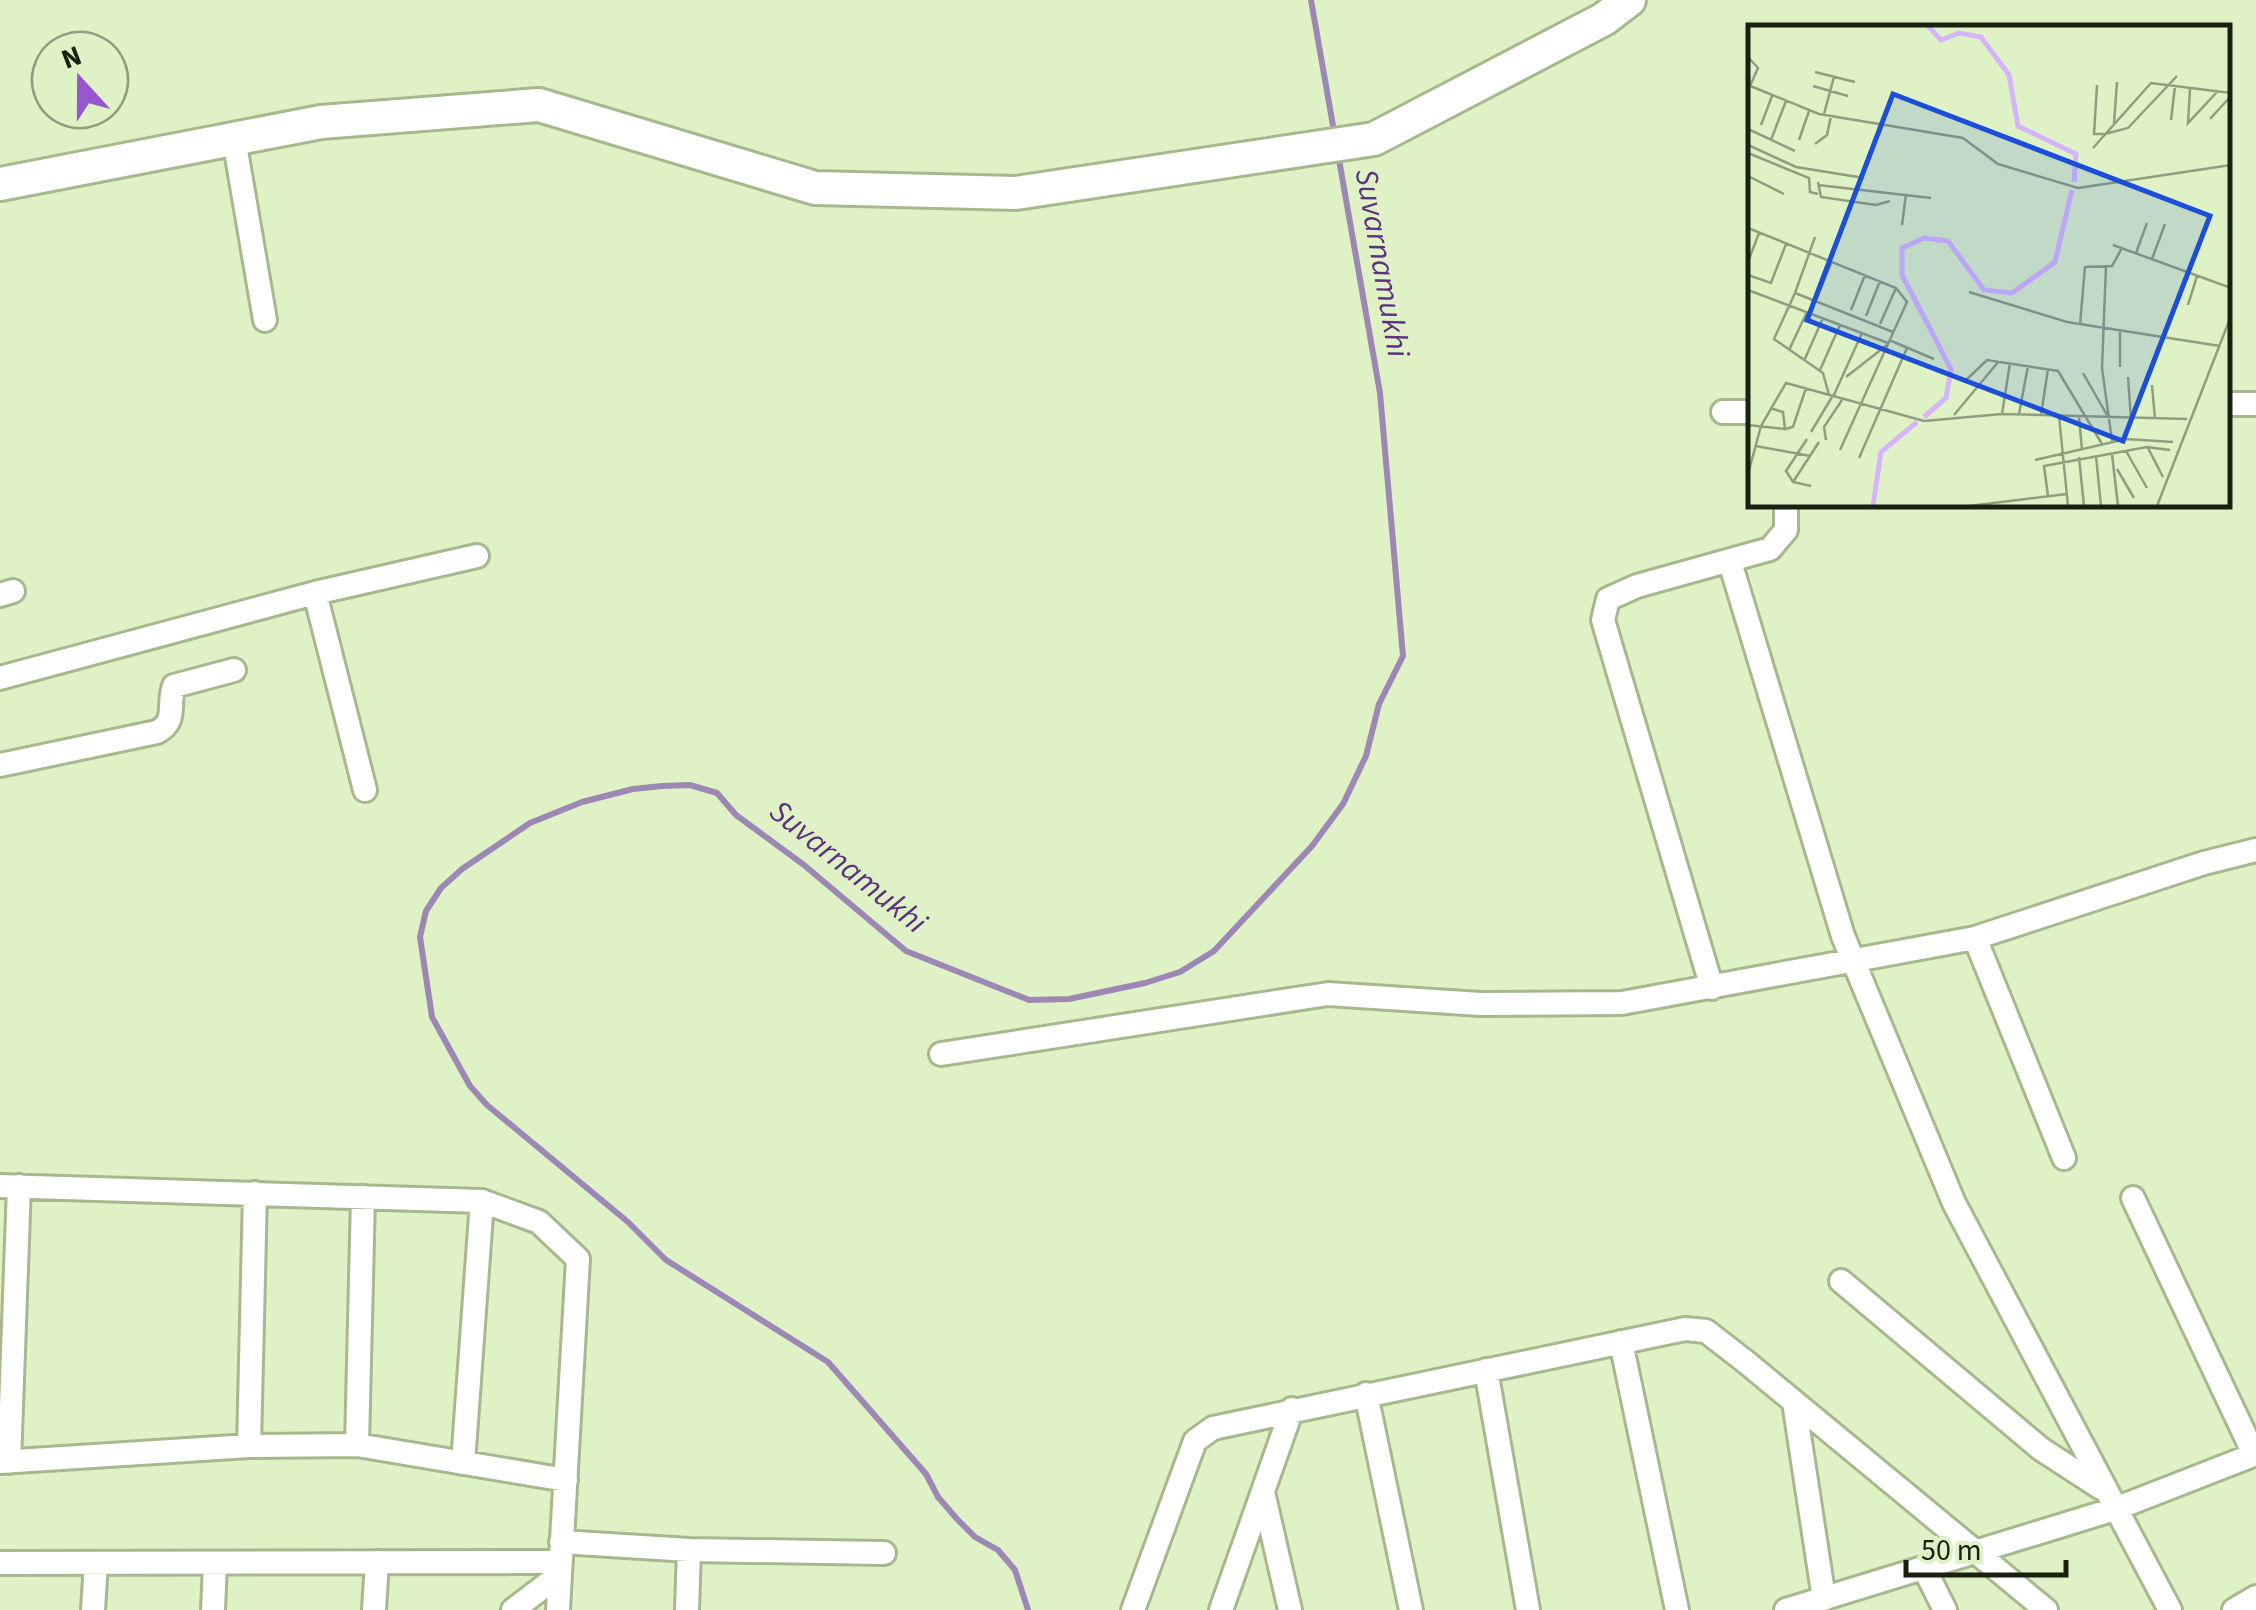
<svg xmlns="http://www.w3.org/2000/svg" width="2256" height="1610" font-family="'Source Sans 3',sans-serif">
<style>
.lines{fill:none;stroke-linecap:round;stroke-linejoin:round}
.stream{stroke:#9d88b5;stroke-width:6}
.street-casing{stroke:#a7b88e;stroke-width:28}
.secondary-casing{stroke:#a7b88e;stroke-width:38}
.street{stroke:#fff;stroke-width:22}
.secondary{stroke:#fff;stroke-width:32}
.labels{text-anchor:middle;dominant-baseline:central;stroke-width:10;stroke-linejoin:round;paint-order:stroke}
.water-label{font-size:32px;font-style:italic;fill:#5d3182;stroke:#dff2c6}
.inset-river{fill:none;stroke:#d6b4fc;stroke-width:5}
.inset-road{fill:none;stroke:#909e7d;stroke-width:2.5}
.view{fill:#1d4ed8;fill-opacity:0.15;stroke:#1d4ed8;stroke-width:5}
.inset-edge{fill:none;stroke:#192010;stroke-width:5}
</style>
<rect width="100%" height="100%" fill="#dff2c6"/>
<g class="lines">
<path class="stream" d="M1311,0l24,137
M1028,1610l-13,-40 -17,-20 -23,-13 -18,-18 -19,-22 -12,-23 -98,-112 -162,-102 -38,-38 -141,-117 -17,-19 -38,-69 -12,-80 6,-26 15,-23 21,-19 68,-46 52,-21 51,-13 29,-3 28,-1 27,8 19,22 68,50 102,86 123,49 40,-1 76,-16 35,-11 34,-21 98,-105 31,-42 23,-48 13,-52 24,-48 -23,-263 -42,-239"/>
<defs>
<path id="street" d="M234,139l31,181
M2228,404h28
M1723,412h28
M1730,562l113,374 111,267 216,407
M315,593l50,197
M0,595l13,-4
M0,678l315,-85 162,-37
M0,765l157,-33c21,-11 10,-27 17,-46l60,-16
M1975,938l89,220
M1712,988l-109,-368 5,-21 29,-13 133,-37 16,-19v-25
M941,1054l387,-60 152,10 142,-1 353,-65 229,-75 52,-13
M0,1186l482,15 57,21 39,37 -20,351
M2133,1198l121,256
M1841,1281l200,168 60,39
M1621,1342l56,268
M1486,1370l42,240
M1366,1394l45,216
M1794,1402l30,197
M357,1445l6,-248
M249,1446l6,-253
M0,1462l249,-16 108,-1 209,35
M9,1462l10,-276
M463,1463l19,-262
M1263,1492l27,118
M561,1542l128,8 195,3
M0,1563l560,-1
M1924,1568l21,42
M93,1610l3,-47
M213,1610l2,-47
M374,1610l3,-48
M513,1610l46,-35
M687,1610l2,-60
M1133,1610l62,-169 18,-13 472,-99 21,2 40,31 300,248
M1221,1610l71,-201
M1786,1610l329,-101 141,-55
M2234,1610l22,-13"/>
<path id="secondary" d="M0,184l321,-62 218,-17 276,83 201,5 358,-54 230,-120 25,-19"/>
</defs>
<use href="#street" class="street-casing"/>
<use href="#secondary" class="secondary-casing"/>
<use href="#street" class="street"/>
<use href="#secondary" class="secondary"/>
</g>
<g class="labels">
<g class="water-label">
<text transform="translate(1382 263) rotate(80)">Suvarnamukhi</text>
<text transform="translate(848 867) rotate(39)">Suvarnamukhi</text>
</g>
</g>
<g transform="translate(1748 25)">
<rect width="482" height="482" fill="#dff2c6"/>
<path class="inset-river" d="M180,1l13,14 18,-7 22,4 28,38 9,51 58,28 -2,28M176,392l22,-19 5,-29 -49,-94v-27l22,-10 24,3 36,49 28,3 43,-31 17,-72M125,481l8,-54 36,-30"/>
<path class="inset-road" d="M0,32l10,11 -8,18M67,47l40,10M0,60l71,29 144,24 35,26 80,24M349,60l-3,49h11l23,-6 49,-52M65,61l35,10M442,64l-2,34 29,-31M76,89l10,-37M462,94l21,-23M423,95l4,-34M366,98l3,-41M13,100l11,-29M0,104l47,22M23,115l15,-39M51,115l10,-29M67,119l12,-9 4,-19M0,120l48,22 68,11M345,123l58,-65 80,10M0,128l61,25 1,14 8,2M0,151l36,18M70,157l3,15 55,8 14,-4M70,160l113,13M330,163l153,-23M154,200l4,-31M0,203l148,60 11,14 -67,148M67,212l-20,56 98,39M365,220l118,43M388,228l11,-30M404,234l13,-35M0,237l11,-29M358,241l-4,102 10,73M0,250l23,8 15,-39M0,265l140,53M221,267l98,30 153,24M47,268l-21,46 49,34 6,22M68,275l16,-39M440,280l9,-29M103,285l14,-35M118,291l14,-35M132,299l16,-36M332,300l5,-58 27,-1 10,-18M372,307v35M141,315l45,19M41,325l18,-38M56,336l19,-43M72,345l20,-45M335,348l24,42M98,352l41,-32M380,352l3,42M216,357l23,-22 71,11 44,73M404,360l3,34M85,372l29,-64M254,389l8,-51M271,389l9,-48M206,390l45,-54M293,390l7,-46M311,391l9,90M331,392l3,33M0,400l37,4 -2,-17 -13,-4M37,404l8,-2 13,-39M63,407l21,-35M59,414l-21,32 7,11 18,4M78,415l-2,-13 18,-27M8,421l54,10M400,423l15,29M378,426l21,37M364,429l6,52M348,431l5,50M331,432l5,49M111,433l48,-110M287,435l91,-21 47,3M369,444l17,29M0,449l13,-48 25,-43 138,38 78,-7 185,5M45,457l26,-40M300,471l-4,-30 103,-19 23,3M221,481l98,-12M409,481l74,-190"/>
<path class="view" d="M145,69l317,122 -87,225 -316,-121z"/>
<rect width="482" height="482" class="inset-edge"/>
</g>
<g transform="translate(80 80) rotate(339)"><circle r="48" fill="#dff2c6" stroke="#909e7d" stroke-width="2.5"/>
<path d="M0-8L18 38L0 25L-18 38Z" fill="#9758ce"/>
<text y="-15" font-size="28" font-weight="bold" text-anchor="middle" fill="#192010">N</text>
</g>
<path d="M1906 1560v15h160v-15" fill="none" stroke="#192010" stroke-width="5"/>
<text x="1921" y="1560" font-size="30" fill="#192010" stroke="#dff2c6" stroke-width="8" paint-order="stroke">50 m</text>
</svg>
